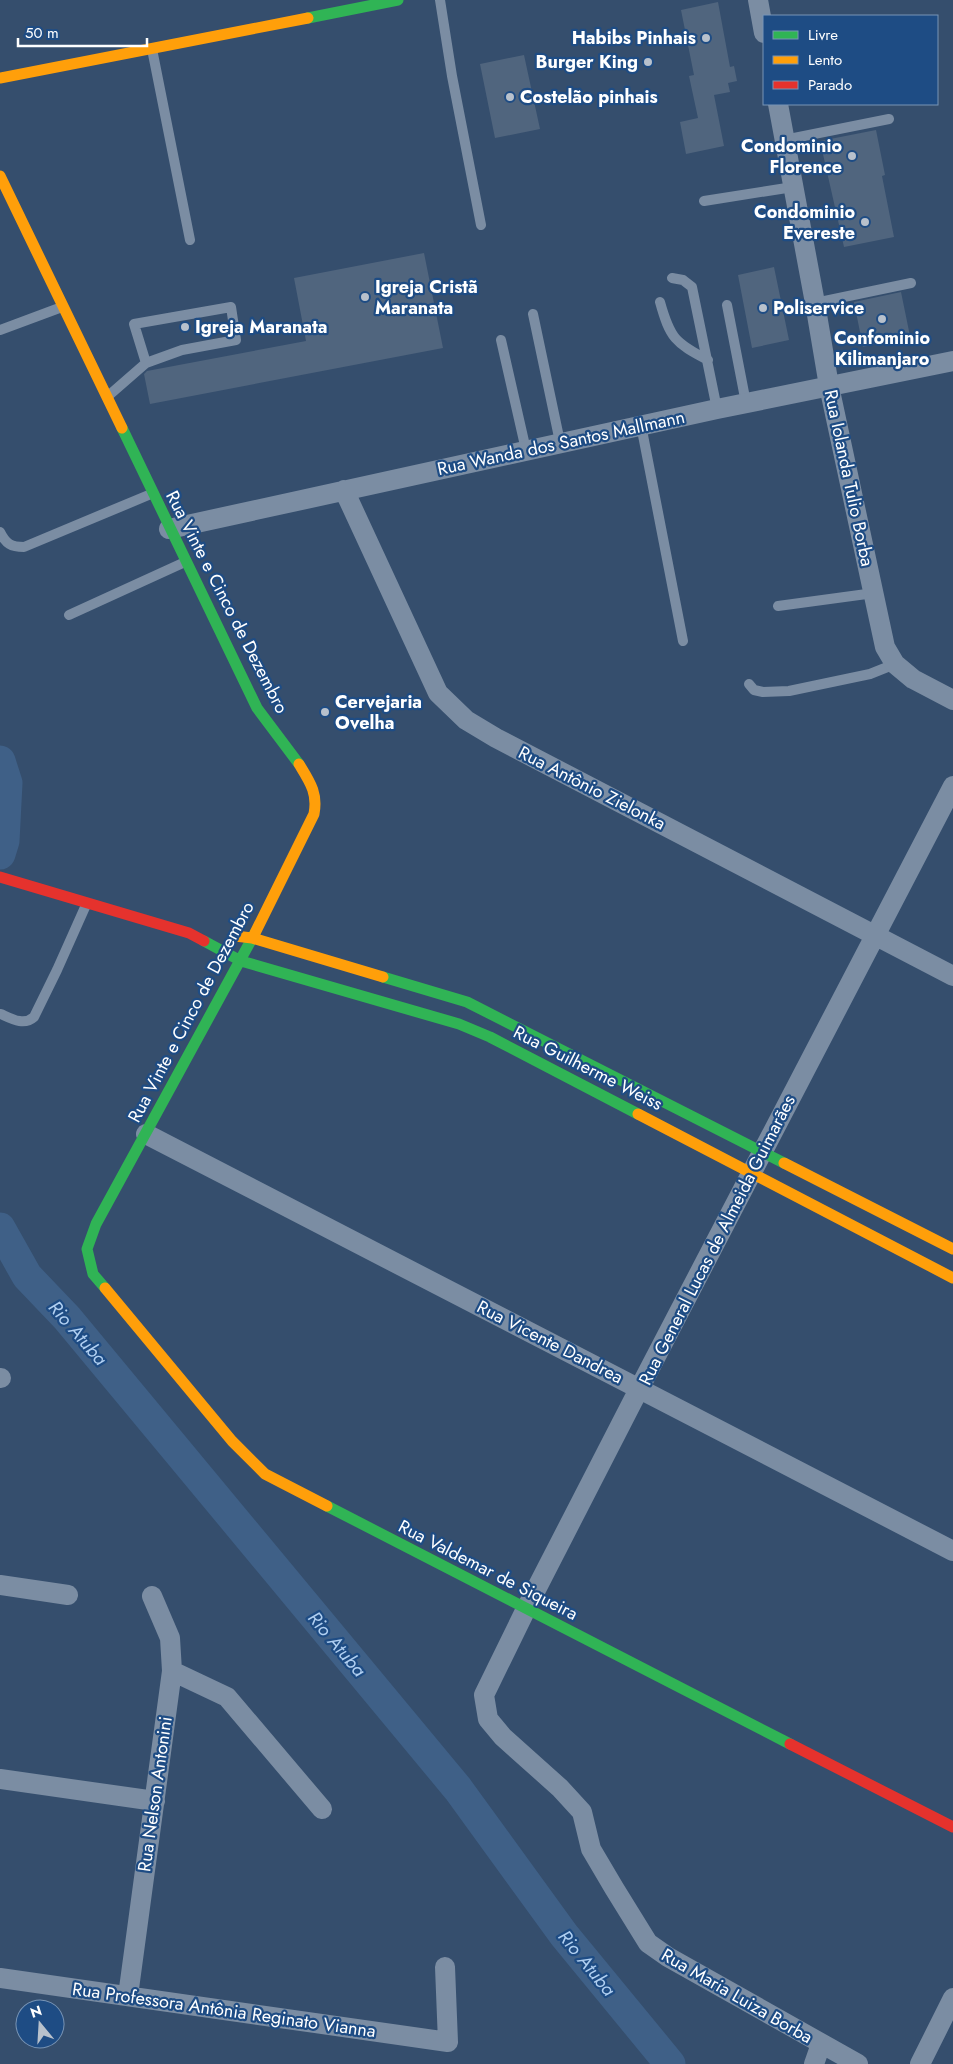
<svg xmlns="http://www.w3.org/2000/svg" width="953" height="2064" font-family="Jost,sans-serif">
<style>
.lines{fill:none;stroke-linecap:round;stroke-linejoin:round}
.river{stroke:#3f6087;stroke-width:31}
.building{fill:#50657e}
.lane{stroke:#7b8da3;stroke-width:10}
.street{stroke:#7b8da3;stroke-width:20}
.fast{stroke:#30b455;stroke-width:11}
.slow{stroke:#ff9f0a;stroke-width:11}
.jam{stroke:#e5322d;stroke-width:11}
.poi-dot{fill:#b8c1cc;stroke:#1e4c84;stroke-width:2}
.labels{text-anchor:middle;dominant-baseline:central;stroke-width:4.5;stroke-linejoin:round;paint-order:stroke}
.poi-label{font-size:18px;font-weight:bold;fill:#fff;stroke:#1e4c84;text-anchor:start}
.street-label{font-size:18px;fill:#fff;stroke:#1e4c84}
.water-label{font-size:19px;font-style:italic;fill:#b0cff1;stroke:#1e4c84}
</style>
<rect width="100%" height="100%" fill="#354e6d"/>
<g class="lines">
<path class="river" d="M0,761l7,22 -3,58 -4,13
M0,1228l27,48 40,42 391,471 106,146 106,129"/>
</g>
<path class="building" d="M718,2l12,65 4,-1 3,15 -9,2 2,9 -16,3 10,51 -38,8 -6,-32 18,-4 -9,-42 5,-1 -13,-65z
M524,55l16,74 -45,9 -15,-74z
M876,130l9,45 -3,1 12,61 -50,10 -24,-106z
M424,253l19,95 -293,56 -6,-30 3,-3 159,-30 -12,-63z
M774,267l15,73 -37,8 -14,-73z
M901,292l9,44 -47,11 -9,-45z"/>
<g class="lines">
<path class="lane" d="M440,0l12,76 29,149
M152,49l38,191
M784,140l105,-21
M704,201l89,-14
M672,278l11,2 9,7 25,122
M660,302c10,36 15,41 48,58
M815,303l96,-20
M727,305l19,98
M533,314l27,128
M0,330l62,-23
M501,340l25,110
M107,397l39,-34 36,-13 54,-10 -5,-33 -97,17 12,39
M641,425l42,216
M0,532c6,12 11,15 24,15l127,-53
M778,606l96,-13
M69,615l116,-53
M749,684l5,6 9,2 26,-1 81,-17 25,-10
M1,1014c11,5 23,12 33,3l23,-47 29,-65"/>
<path class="street" d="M758,0l6,33
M778,104l37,199 14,83 56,261 10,17 18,15 40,21
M344,490l94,203 28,27 30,18 457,238
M169,529l548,-120 236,-48
M146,1134l807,417
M0,1378h1
M0,1585l68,10
M172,1671l55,26 95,112
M0,1779l155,22
M0,1978l448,64 -3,-75
M128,1996l44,-325 -2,-33 -18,-42
M814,2064l7,-20
M858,2064l-190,-107 -20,-14 -34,-55 -23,-39 -9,-37 -22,-24 -57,-51 -15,-18 -4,-24 42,-86 113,-220 314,-603
M920,2064l33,-66"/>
<path class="fast" d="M308,18l90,-18
M122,428l135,280 42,56
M204,941l37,20 218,63 31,13 148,77
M383,977l84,25 317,161
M105,1288l-12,-14 -6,-25 9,-25 159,-291
M327,1506l463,238"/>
<path class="slow" d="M0,78l308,-60
M0,176l122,252
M255,933l59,-119c4,-21 -4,-32 -15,-50
M235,936l17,2 131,39
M638,1114l315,164
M784,1163l169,86
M105,1288l127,153 33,33 62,32"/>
<path class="jam" d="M0,877l189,56 15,8
M790,1744l163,83"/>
</g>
<g class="poi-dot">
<circle cx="706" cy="38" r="5"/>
<circle cx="648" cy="62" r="5"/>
<circle cx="510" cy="97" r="5"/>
<circle cx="852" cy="156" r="5"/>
<circle cx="865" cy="222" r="5"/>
<circle cx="365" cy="297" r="5"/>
<circle cx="763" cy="308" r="5"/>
<circle cx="882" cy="319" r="5"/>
<circle cx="185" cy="327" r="5"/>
<circle cx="325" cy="712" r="5"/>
</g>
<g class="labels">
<g class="poi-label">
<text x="696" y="38" text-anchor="end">Habibs Pinhais</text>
<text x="638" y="62" text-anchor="end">Burger King</text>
<text x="520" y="97">Costelão pinhais</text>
<text x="842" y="146" text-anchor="end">Condominio<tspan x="842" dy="21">Florence</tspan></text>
<text x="855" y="212" text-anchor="end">Condominio<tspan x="855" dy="21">Evereste</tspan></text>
<text x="375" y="287">Igreja Cristã<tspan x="375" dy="21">Maranata</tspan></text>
<text x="773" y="308">Poliservice</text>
<text x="195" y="327">Igreja Maranata</text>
<text x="882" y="338" text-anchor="middle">Confominio<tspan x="882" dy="21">Kilimanjaro</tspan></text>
<text x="335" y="702">Cervejaria<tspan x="335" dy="21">Ovelha</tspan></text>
</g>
<g class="street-label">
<text transform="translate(561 443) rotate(-12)">Rua Wanda dos Santos Mallmann</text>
<text transform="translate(849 478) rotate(78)">Rua Iolanda Tulio Borba</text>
<text transform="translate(227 602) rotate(63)">Rua Vinte e Cinco de Dezembro</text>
<text transform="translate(592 788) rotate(27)">Rua Antônio Zielonka</text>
<text transform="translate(191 1012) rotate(-62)">Rua Vinte e Cinco de Dezembro</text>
<text transform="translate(588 1068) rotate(27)">Rua Guilherme Weiss</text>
<text transform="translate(717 1240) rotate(-63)">Rua General Lucas de Almeida Guimarães</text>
<text transform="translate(550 1342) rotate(27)">Rua Vicente Dandrea</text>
<text transform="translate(488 1570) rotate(27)">Rua Valdemar de Siqueira</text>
<text transform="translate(155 1794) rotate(-82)">Rua Nelson Antonini</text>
<text transform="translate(737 1996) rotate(30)">Rua Maria Luiza Borba</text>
<text transform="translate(224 2010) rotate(8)">Rua Professora Antônia Reginato Vianna</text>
</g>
<g class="water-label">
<text transform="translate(78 1333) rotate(49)">Rio Atuba</text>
<text transform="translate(337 1644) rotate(50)">Rio Atuba</text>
<text transform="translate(587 1963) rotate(51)">Rio Atuba</text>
</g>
</g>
<rect x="763" y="15" width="175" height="90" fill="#1e4c84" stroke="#7894b5"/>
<rect x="773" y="31" width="25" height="8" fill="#30b455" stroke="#7894b5"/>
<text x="808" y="40" font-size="15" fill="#ffffff">Livre</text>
<rect x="773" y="56" width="25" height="8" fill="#ff9f0a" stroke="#7894b5"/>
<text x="808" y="65" font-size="15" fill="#ffffff">Lento</text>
<rect x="773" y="81" width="25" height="8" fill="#e5322d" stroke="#7894b5"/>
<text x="808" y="90" font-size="15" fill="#ffffff">Parado</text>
<g transform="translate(40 2024) rotate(342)"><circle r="24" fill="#1e4c84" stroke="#7894b5"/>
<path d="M0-4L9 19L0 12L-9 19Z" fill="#b8c1cc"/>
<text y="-8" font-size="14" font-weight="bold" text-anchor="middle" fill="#ffffff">N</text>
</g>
<path d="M18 38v8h129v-8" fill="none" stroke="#ffffff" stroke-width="2.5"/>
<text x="25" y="38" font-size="15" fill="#ffffff" stroke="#1e4c84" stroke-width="4" paint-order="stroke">50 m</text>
</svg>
